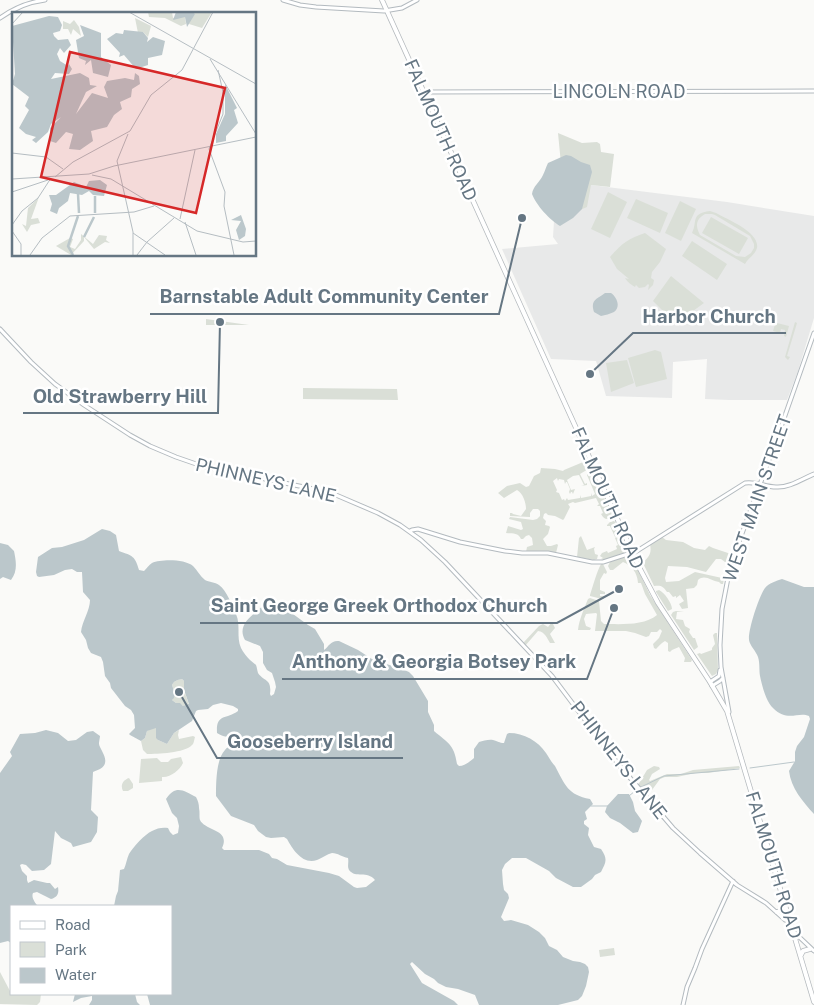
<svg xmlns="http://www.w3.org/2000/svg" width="814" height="1005" font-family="'Public Sans',sans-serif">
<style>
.built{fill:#e8e9e9}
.green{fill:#dadfd7;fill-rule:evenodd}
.water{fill:#bbc7cb;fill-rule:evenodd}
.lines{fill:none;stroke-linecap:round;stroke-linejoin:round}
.stream{stroke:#bbc7cb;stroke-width:1}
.secondary-casing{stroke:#b3babf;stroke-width:5}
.primary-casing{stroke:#b5babe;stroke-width:5.5}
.secondary{stroke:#fff;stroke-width:3}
.primary{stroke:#fff;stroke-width:4}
.labels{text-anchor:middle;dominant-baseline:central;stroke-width:5;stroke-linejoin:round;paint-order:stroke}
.street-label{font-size:18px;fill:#657683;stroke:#fff}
.inset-river{fill:none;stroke:#bbc7cb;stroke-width:2.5}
.inset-road{fill:none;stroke:#b5bdc2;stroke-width:1}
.view{fill:#d62828;fill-opacity:0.15;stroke:#d62828;stroke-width:2.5}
.inset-edge{fill:none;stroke:#657683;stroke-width:2.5}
.leader{fill:none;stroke:#657683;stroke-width:2}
.callout-dot{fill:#657683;stroke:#fff;stroke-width:2}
.callout-label{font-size:19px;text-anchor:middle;font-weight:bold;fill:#657683;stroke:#fff;stroke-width:5;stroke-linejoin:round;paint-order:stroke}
</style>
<rect width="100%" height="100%" fill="#fafaf8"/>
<path class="built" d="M591,185l136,17 87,14v102l-16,53 -11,29h-58l-24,-1 2,-40 -34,3 -1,36 -66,-2 -10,-35 -45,-2 -49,-110 56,-5 -5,-7 1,-16z"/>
<path class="green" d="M558,133l24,10 15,-1 3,2 1,8 13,2 -4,33 -19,-2 -4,22 -33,14 7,-57z
M608,192l19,10 -17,36 -19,-9z
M636,199l32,14 -8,20 -33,-15z
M680,201l16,8 -15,32 -16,-8z
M710,211l6,2c12,7 44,19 41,35 -2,7 -9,10 -12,16l-53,-31c6,-12 -2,-19 18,-22zM705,214h7l3,1 35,21 4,8v4l-3,5 -6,4 -9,-1 -36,-21c-5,-9 -4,-16 5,-21z
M711,217l37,21 -9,16 -37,-21z
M645,233l21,16 -6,13 -8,10 -1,6 3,2 -1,5 -5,5 1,-5 -1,-1 -3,3 -6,1 -3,-3 -1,2c-3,-2 -7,-4 -10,-9l4,1 -12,-10 -7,-12c11,-13 19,-19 35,-24z
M692,241l35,23 -10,16 -35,-24z
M671,276l33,27 -26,19h-4l-21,-21z
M777,318v5l12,3 -3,11 -2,-1 1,-6 -4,-1 -1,4 -7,-2z
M206,319l43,6h-43z
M795,322l2,1 -10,33 3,1 -2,3 -3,-3z
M655,350l6,2 6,27 -31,8 -8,-29z
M627,360l7,23 -23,9 -5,-29z
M303,388l94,1 1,11 -95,-1z
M588,460l3,5 -1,3 -10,6 5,10 2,-1v2l-6,1 3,-1 -5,-10 -6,1 -6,4 4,10 4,-1 -2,5 -1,-2h-1l-1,2 -1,-2 1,-3 -3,-7h-1l-1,2 -1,-4 -5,-1 -1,2 -1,-3 -4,3 4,9 -1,2 3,1 3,7 2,-1 1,2 2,-3 1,2 12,-2v-3l1,3 10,-2v-3l1,3 3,-2 -8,-19 1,-2 5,-1 19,43 -1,3c-5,2 -7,1 -10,-4l2,-1 -3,-7h-3l2,-2 -3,-6 -21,5 -2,-1 -5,2 2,3 -6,12 -1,1 -8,-4 -7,-1 -2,-2 -2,1 -1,4 3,3 -1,4 4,1 1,1 -2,7 -5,5 4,7h4l6,-2 1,1 -2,8 -30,-1 1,-5 6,-2 -1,-7 -3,-3 -3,1 -3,3h-2c-3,-7 -9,-5 -15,-6l2,-7 13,4 2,-1 -2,-7 -12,-3 1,-2 23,3 4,-1 3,-3v-5l-2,-2h-5l-3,4v4l-20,-1v-3h2l1,1 8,2 5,-7c0,-6 -3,-16 -9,-19l-13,8 -6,-5 9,-7 13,-3 6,4 3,-1 5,-10 6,-3 1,-5 14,1 8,2 1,-1z
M614,521l2,2 10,22 -2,6 1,1 -1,1 -20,7 -3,-1 2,-1 -3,-2 2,-3 5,-2 1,2 9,-4 -1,-3 2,-1 -3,-7 1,-1h-1l-5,-11h-3v-1l3,-3z
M581,536l6,14 8,-3 -1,2 1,5 3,1 -1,4 -3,1 -17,-3 2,-19z
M662,537l4,3 17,2 11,6 11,2 4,-4 4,2 18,6 -2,7 -4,1 -4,-3h-5l-10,13 -19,-5 -19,-1 -3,12 1,4 13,-1 16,-9 27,6 2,1 -1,5h-2l-2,-2c-8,-1 -14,-8 -21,-2l-1,5 -3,3 -8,1 2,19 -6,1 -3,-5 5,-3 -4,-6 -4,3v-2l-3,1 -4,-5h-2c-4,-6 -6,-7 -13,-6l-11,-23c6,-7 9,-9 7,-19z
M626,556h4l3,3 17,36 42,65 -1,2h-7l1,-4 -6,-11 -7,3 -2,2 -2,-1v-8l-3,-2c-4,2 -6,5 -9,8l-2,-1 -1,-4 6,-6 3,-7 -2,-2 -3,3h-6l-2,4 -3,1 -11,-4 -9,-2h-31l2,-17 -1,-1 -10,1 -2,5 2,7 5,2 -1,2h-12c1,-10 6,-21 10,-31l2,-1 9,3 2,20 3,3c16,0 40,2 53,-9l-12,-21 -4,-11h-3c-1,-11 -6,-17 -15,-21l-10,8h-3l-2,-4 2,-4z
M601,564h2l4,8 -1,2 -2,-1 -4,7v10l5,2v2h-5v2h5l-1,2 -2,1 -12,-3v-1c3,-9 7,-24 11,-31z
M659,590c5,2 13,13 13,19l-4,2 -12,-19v-1z
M676,611l8,1h-7l-1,7 7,1 2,6 5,3 -1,3 4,6h2l3,9 -4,3 -23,-35 2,-3z
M552,622l3,6 -5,6 5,9h-5c-3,-5 -5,-11 -12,-12l-13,15 -2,-3 16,-17 4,-2 5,3z
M715,633h2l1,37 -2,4 -4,2 -15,-22 3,-1 1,1 11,-4v-2l3,-4 -2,-9z
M182,679l2,2v9l5,15 -6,1 -4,-3h-3l-4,-3 3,-7 -3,-8c2,-4 5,-5 10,-6z
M152,728h4l2,12 9,4 7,-11 5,-3 -1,5 1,4 14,-3 2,1c-1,3 -1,7 -3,8 -7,8 -35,9 -45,9l-4,-4 -2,-9 4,-3 2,-7z
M181,757l2,6c-3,7 -13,15 -21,14v4l-23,2 2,-24 16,-1 4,4h7l3,-3z
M654,766l5,1 1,2 -8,5 -3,6 1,1 17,-7h14l12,-4 46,-4 1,2 -32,5h-13l-18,4h-12l-5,2 -8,11c-8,0 -7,0 -14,-4v-1l9,-15z
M129,778l4,6v4l-5,3h-5c-3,-6 0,-11 6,-13z
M614,948l1,7 -15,2 -1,-7z
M0,972l10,19h1v3h30l-1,8 -3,3 -37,-1z"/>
<path class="water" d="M566,155l5,1 10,6 9,3 2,7 -10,37 -9,9 -13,8c-10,-6 -24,-21 -28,-32 1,-8 8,-12 11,-19 2,-4 3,-8 5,-12z
M605,293h6c6,4 10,14 3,19 -4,2 -9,3 -13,4l-7,-4c-4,-12 3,-13 11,-19z
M102,529l8,2 6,4 3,16c14,5 16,5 20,19l5,1c2,-2 5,-6 8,-8 9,-4 33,-4 41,3 4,4 7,10 12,14 4,2 10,2 14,5 8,6 13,20 17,29 5,11 0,23 5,34 2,4 6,9 9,12 2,2 4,3 6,5 1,2 1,5 2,8 6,9 14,5 12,21l1,2 3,-2 2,-7 -1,-5 -3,-9 -5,-3 -4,-7v-11l-3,-6 -15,-6c-7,-12 2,-21 11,-28 3,-3 6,-6 10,-8 4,-2 8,-1 12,-1l30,22 7,4 9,15v6c5,-4 7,-10 15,-9l19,9 17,11 22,6 12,5 4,4 15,25v11l6,13v6c14,12 20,13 23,33l2,2c6,0 10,-4 15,-8v-9l5,-7c4,-1 10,-3 14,-2 5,1 6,3 11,3l3,-9 2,-1c15,0 29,8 37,20 3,4 5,9 9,13 10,19 13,29 35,33l3,5 -8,8 2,7 -3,2v3l5,4 -1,7 6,12 7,2c7,10 5,13 0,23l-6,3 -3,4 -11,8h-8l-17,-9 -7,-7 -23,-13h-14l-7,6 -3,6 1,14 1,6 4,4 1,4 -8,19 3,4 7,-1 17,5 11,7 6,6 4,8 8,4 6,7 10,4 7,1 5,2 3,3 1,5 -3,14 -4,10 -4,4 -20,5h-79l-4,-10 -17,-6 -12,-2 -8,-4 -4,-4 -9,-5 -13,-12 -2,2 12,19 32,18 4,4h-308l-3,-11h24v-88h-57l2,-10 2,-5 2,-21 4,-1c2,-4 3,-11 5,-15 4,-7 16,-20 23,-23 5,-3 11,-4 16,-3l2,4 3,3 5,-2 1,-7 -2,-8 -5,-5 -6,-14c10,-15 18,-8 30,-2 2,4 3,7 3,11 1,4 0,9 1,12 5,11 31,9 22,28l2,2h35l10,4 3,4 5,1 10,6 42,8 10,3 15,11 3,1 9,-1 9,-7c-8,-10 -19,-1 -26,-10 -2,-4 0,-7 -1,-12 -6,-1 -10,-5 -16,-5 -5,1 -10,5 -15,7 -14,5 -24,-10 -30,-21l-3,-2 -13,1 -5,-1 -8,-6 -4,-6 -23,-9 -15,-20c0,-12 0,-37 9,-46 3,-4 9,-6 13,-9l-4,-4c-7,0 -11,0 -17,-4 -1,-20 9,-13 21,-22v-2l-5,-3 -12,-3 -8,2 -5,4 -10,1 -2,1 -4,10 -18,12 -7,11 -9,-4 -2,-2v-10l-9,3 -2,7 -4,3 -11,-6 -1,-1 6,-6 -1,-13 -3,-5 -6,-4 -14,-18 -1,-5 -5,-7 -2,-14 -2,-5 -10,-4 -3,-5 -2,-8 -5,-8c1,-11 9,-21 9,-32l-7,-8 -1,-20h-5l-5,-3 -7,1 -11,5 -15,2 -2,-1 -1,-4 2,-15 14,-9 10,-1 22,-7zM182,679l2,2v9l5,14 -6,2 -3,-3h-4l-4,-3 2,-2 1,-4 -3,-9c2,-4 5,-5 10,-6z
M0,543l8,2 6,6c2,10 4,20 -3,29l-8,-3 -3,2z
M782,579l22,8h10v227c-11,-12 -23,-26 -25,-43l6,-10v-9l2,-6 7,-9 6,-18 -1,-3c-11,-5 -21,7 -36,-8 -7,-7 -11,-22 -13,-32 -1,-6 0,-13 -2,-19 -2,-6 -8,-11 -9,-17 -1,-10 10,-44 16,-52 4,-5 11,-7 17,-9z
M46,730l12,3 10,8 8,-1 11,-8 6,-1 7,5c0,1 -1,6 -1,8 1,6 13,18 1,25 -2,1 -5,2 -7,3l-2,38 7,7 -1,15 -6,10 -18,5 -2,-4 -10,-5 -6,-7 -4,33 -7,6 -12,1 -6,-6 -4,-1 -2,1 2,6 5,5v4l1,3 6,-3 13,3h3l5,6 3,-2c1,6 0,10 -7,12l-14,-7 -4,1c-2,4 2,10 5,13h-27v37l-3,-2 -8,2v-170l12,-17 -2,-4 10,-18 15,-1z
M618,794h11l4,8 2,9 5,7 2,3 -4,11 -5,1 -13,-10 -10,-5 -5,-6 2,-6z
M75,994h60l2,8 3,3h-51l3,-5v-4l-11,2 -8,4z"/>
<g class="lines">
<path class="stream" d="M750,768l44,-6
M641,787l23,-11 75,-7
M629,796l6,-5
M591,806h17"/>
<defs>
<path id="secondary" d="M283,0l17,5 16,2 68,4 18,-3 15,-8
M0,18c14,-10 29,-16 45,-18
M424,92l390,-1
M0,329l31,33 24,22 29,21 46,30 20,11 26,11 26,9 107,22 27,7 42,18 22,12 21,15 24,22 107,114 67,89 54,63 27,25 37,32 29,18 19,17 5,1
M410,531l2,-1 6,-1 42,13 45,9 17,2h26l44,9h11l34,-11 108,-68c11,-2 20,4 31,4 13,1 26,-8 38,-13
M710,682l9,-6 1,-6
M712,686l8,-5 3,-3
M729,712l-8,-45 -1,-22 2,-36 6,-31 8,-28 45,-123 33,-94
M794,932l20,19
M683,1005l4,-18 8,-19 7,-19 31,-68"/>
<path id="primary" d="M382,0l258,569 18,34 52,79 17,29 87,291
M777,912l4,-1 4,-9
M801,955l2,-4 7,-2"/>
</defs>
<use href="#secondary" class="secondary-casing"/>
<use href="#primary" class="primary-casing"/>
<use href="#secondary" class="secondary"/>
<use href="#primary" class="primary"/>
</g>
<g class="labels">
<g class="street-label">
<text x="619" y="91">LINCOLN ROAD</text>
<text transform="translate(441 130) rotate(66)">FALMOUTH ROAD</text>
<text transform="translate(266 480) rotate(13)">PHINNEYS LANE</text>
<text transform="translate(608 498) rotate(66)">FALMOUTH ROAD</text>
<text transform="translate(757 498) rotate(-71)">WEST MAIN STREET</text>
<text transform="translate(619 760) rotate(52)">PHINNEYS LANE</text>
<text transform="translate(774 865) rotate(73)">FALMOUTH ROAD</text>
</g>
</g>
<g transform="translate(12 12)">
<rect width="244" height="244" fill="#fafaf8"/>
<path d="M136,0h24l1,6 12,-2 1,8 -5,2 -16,-8 -16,-1zM180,0h20l-10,16 -13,-4zM123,6l16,8 -3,11 -5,-5 -5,1zM62,8l5,7 2,9 -8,-7 -2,6 -3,-6h-5v-8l7,3zM27,185l-8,22 7,-1 2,5 -9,2 -4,7 -5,-8 4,2 2,-18zM69,222l12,10 6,-9 8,1 -1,4 4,3 -5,-1 -11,7 -10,-12v4l-13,14 -15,-9 14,-8 3,1 -3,8 5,2 6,-9z" fill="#dadfd7"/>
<path d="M164,0h16l3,2 -8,13 -2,-10 -12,3zM37,4l9,1 4,8 -2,6 -7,2 1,3 4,4 10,-1 3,6 -7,8 -4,-5 -3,6 3,7 8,5 1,-2 3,5 -3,5 -14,-1 -4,6 29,-6 9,5 1,7 7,1 -11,6 -10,22 16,-21 16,5 -4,-11 3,-6 18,-3 9,2 1,-7 4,3 1,8 -8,5 -1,8 -11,5 2,7 -8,6 -7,12 -16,4 2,10 -13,9 -11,-1 4,-15 -7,-2 -10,11 -6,-2v-13l11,-11 -10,7 -3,8 -12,11 -4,-3 4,-3 -10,-3 -7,-6 10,-18 -4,-4 4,-9 -17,-13 3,-10 -3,-48zM68,13l21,8v24l10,8 -3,12 -15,-4 -2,-13 -6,5 1,-4 -7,-3 -3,-18 8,-4zM112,18l19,2 5,6 -1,4 6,-5 12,4 -3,14 -14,3v7l-12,4 -12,-14 -5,2 1,-4 -13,-14 9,-6 7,1zM213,72l12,24 -3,2 4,13 -12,13v5l-10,2v-9l9,-20zM88,168l7,5 -3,11 -11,-1 -4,-4 -7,4 -12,-2 -2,8 -9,7 -2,6 -7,-3 2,-7 -3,-9h7l18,-13 12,5 3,-6zM229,203l5,14 -1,7 -6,4 -3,-10 5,-9 -10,-1z" fill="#bbc7cb"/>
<path class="inset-river" d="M66,182l1,19M83,184v17M72,225l10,-20M61,243l-5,-9 10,-30"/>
<path class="inset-road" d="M117,0l127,72M0,12l11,-12M198,47l46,75M206,58l5,22v22l-14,35 16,43 -1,14 10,49M116,122l-11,27 16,71v23M0,141l34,4 17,12M80,163l19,4 86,52 46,11 13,-1M43,165l18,-15 57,-31 21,-36 31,-25 31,-58M0,167l77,-5 25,-8 142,-29M0,180l36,-12M168,207l15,-69M173,210l11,33M0,213l10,-14 16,-13 13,-20M0,219l9,13v11M121,221l32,22M18,243l12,-17 28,-22 64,-4 20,-6M125,243l10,-13 27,-24"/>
<path class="view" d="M58,40l155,36 -29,125 -155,-36z"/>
<rect width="244" height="244" class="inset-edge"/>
</g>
<path class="leader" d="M522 218L499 314H150M590 374L633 333H786M220 322L218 413H23M619 589L557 623H200M614 608L587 679H282M179 692L217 758H403"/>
<g class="callout-dot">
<circle cx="522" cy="218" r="5"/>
<circle cx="590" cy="374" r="5"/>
<circle cx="220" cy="322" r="5"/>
<circle cx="619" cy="589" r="5"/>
<circle cx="614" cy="608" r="5"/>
<circle cx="179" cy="692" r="5"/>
</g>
<g class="callout-label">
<text x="324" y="303">Barnstable Adult Community Center</text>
<text x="709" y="323">Harbor Church</text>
<text x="120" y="403">Old Strawberry Hill</text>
<text x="379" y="612">Saint George Greek Orthodox Church</text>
<text x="434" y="668">Anthony &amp; Georgia Botsey Park</text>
<text x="310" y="748">Gooseberry Island</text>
</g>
<rect x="10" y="905" width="162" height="90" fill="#ffffff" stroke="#c1c8cd"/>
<rect x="20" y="921" width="25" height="8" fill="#ffffff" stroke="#c1c8cd"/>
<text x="55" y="930" font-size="15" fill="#657683">Road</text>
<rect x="20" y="942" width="25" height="15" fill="#dadfd7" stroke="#c1c8cd"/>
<text x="55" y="955" font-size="15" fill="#657683">Park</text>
<rect x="20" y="968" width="25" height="15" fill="#bbc7cb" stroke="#c1c8cd"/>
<text x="55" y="980" font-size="15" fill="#657683">Water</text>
</svg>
